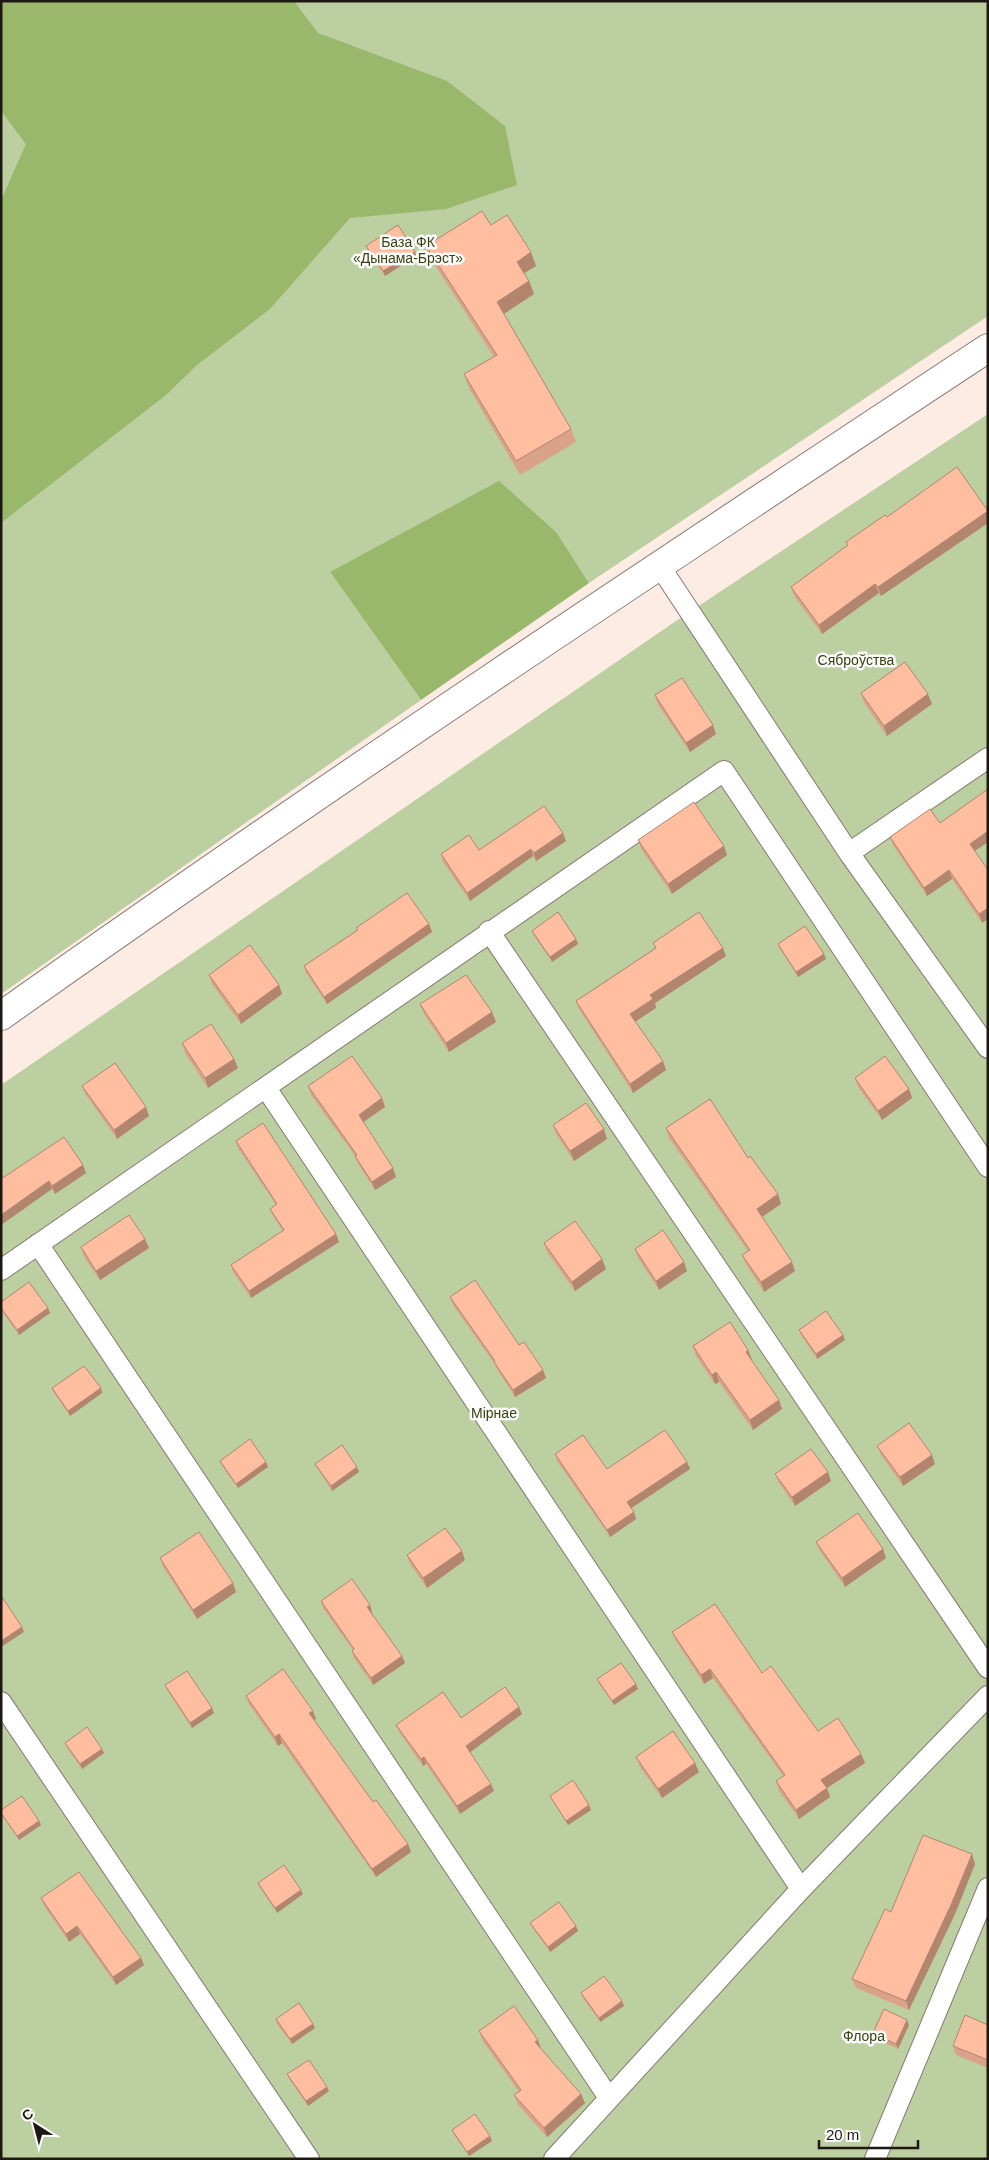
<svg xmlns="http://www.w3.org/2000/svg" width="989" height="2160" font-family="Helvetica,sans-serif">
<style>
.green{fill:#bbcfa0}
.forest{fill:#9ab86c}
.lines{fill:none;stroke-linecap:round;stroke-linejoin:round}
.lane-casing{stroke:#877972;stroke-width:22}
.street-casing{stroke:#877972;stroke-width:30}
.lane{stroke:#fff;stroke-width:20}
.street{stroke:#fff;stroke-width:28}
.wall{fill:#daa389}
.shaded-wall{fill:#b2856f}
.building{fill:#febe9f;stroke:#b2856f}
.labels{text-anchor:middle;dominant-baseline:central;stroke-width:5;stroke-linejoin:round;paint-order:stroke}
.park-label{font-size:14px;fill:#32440c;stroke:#fdfdfd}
</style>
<rect width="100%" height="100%" fill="#fcece4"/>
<path class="green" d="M1,1h987v315l-399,267 -32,-50 -227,39 91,128 -420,294z
M988,414v1745h-987v-1074l672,-462z"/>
<path class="forest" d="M1,1h293l24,32 129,48 58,45 12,59 -71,24 -96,9 -80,91 -73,56 -31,30 -165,128v-323l25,-56 -25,-33z
M499,481l58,52 32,50 -168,117 -91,-128z"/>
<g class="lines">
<defs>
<path id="lane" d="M659,565l190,288 139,195
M849,853l139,-95
M489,931l499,737
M266,1088l535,801
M38,1244l571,854
M1,1270l723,-499 264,396
M1,1702l308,457
M554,2159l247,-270 187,-193
M875,2159l113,-271"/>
<path id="street" d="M1,1016c324,-230 655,-449 987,-668"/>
</defs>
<use href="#lane" class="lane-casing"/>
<use href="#street" class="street-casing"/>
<use href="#lane" class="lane"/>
<use href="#street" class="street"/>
</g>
<path class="wall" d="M491,225l45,41 -12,7 5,8 5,13 -30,20 67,115 5,13 -56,33 -51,-87 -5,-14 30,-17 -63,-98 -5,-13z
M366,246l49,6 1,4 -31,20 -17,-25z
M988,511v12l-107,73 -2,-3 -57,41 -28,-38 -3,-9 57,-41 -2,-4 41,-25z
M861,693l71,11 -45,32 -23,-33z
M655,695l61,39 -26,18 -32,-47z
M940,823l48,19 -13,9 7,72 -30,-44 -25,17 -34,-51 -3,-8z
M638,840l86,6 3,9 -55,39 -31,-45z
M566,841l-30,20 -3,-5 -63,45 -27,-39 -2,-8z
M429,924l3,8 -105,72 -21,-31 -2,-7 53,-36 -1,-2z
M532,931l44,8 2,5 -26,18 -18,-26z
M653,943l73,13 -71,47 1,5 -21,14 31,48 -33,23 -54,-84 -3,-8 79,-53z
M778,944l48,15 -28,18 -18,-28z
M209,975l70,10 3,9 -41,30 -29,-40z
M420,1004l72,8 4,10 -47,30 -25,-38z
M182,1043l52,16 4,9 -30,20 -23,-35z
M855,1078l54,11 3,9 -30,22 -24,-33z
M82,1086l67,30 -32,23 -31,-44z
M308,1086l74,12 3,9 -22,15 33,55 -21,13 -17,-26 -3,-8 -44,-61z
M553,1125l54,14 -33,22 -18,-27z
M666,1128l82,30 30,36 3,10 -19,13 30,45 3,9 -31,21 -18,-28 -4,-9 6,-4 -79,-113z
M236,1141l100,93 3,8 -88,56 -18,-26 -2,-7 52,-34 -10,-15 -3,-7 6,-4 -38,-57z
M83,1165l3,8 -31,21 -3,-5 -51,-10z
M145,1239l4,9 -49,32 -16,-23 -3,-10z
M544,1243l62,26 -31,22 -28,-39z
M635,1249l52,22 -28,19 -21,-32z
M450,1297l69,48 27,33 -31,19 -18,-28 -3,-6 -41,-58z
M1,1302l47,6 2,5 -31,22 -18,-25z
M799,1330l46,10 -28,19 -16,-24z
M693,1346l55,4 4,10h-1l31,49 -29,21 -34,-48 -4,2 -19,-28z
M52,1388h49l1,5 -32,23 -16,-23z
M877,1446l58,18 -32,22 -22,-31z
M555,1454l52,15 80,-7 3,7 -59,39 5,11 -26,18 -53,-76z
M220,1461l46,1 2,5 -30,21 -16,-22z
M315,1464l44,8 -27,19 -15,-23z
M775,1474l56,7 -36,25 -16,-23z
M816,1542l70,16 -41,29 -25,-36z
M407,1555l58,5 -38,28 -17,-24z
M160,1558l76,34 -39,27 -34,-52z
M321,1601l49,4 2,7 -1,1 34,50 -32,22 -19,-27 -2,-7 1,-1 -30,-42z
M672,1632l90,41 56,58 43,23 4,9 -38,25 3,9 -31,22 -20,-28 -3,-10 7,-5 -70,-98 -9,6 -28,-43z
M597,1679l39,5 2,5 -24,16 -15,-21z
M165,1685l47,23 2,5 -22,15 -25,-38z
M246,1696l70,23 -2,1 59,82 35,42 3,8 -35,25 -94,-134 -4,3 -29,-42z
M522,1714l-52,38 24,39 -34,23 -34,-50 -3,2 -24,-34 -3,-7 65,-7z
M65,1743l37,6 2,4 -22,16 -15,-21z
M636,1757l63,15 -37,26 -22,-31z
M550,1796l41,14 -23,15 -16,-25z
M1,1810l38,11 2,4 -22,15 -17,-24z
M972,1854l3,10 -20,50 -46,96 -53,-22 -4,-9 39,-67z
M258,1883l45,11 -26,19 -17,-25z
M41,1898l100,60 3,7 -28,20 -36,-51 -11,8 -25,-36z
M530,1923l46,3 2,5 -28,21 -18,-25z
M581,1993l41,8 2,5 -24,16 -17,-24z
M276,2019l37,5 2,4 -23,16 -15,-20z
M909,2025l-11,24 -23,-11 -2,-5z
M988,2025v43l-32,-13 -3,-9z
M479,2031l59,9 3,9 44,54 -38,34 -29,-32 -4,-10 5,-3 -37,-52z
M287,2074l42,17 -21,15 -19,-27z
M452,2130l38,6 2,5 -23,15 -15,-21z"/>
<path class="shaded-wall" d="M415,252l1,4 -31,20 -2,-5z
M531,252l5,14 -15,9 -4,-13z
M529,281l5,13 -32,21 -5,-13z
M988,511v12l-107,73 -3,-9z
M875,584l4,9 -57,41 -3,-9z
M928,694l4,10 -45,32 -3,-10z
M713,725l3,9 -26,18 -4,-9z
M988,831v11l-15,10 -3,-8z
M563,833l3,8 -30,20 -2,-8z
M724,846l3,9 -55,39 -4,-10z
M531,849l2,7 -63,45 -3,-8z
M949,870l3,9 -25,17 -3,-8z
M988,908v11l-6,4 -3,-9z
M429,924l3,8 -105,72 -3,-7z
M576,939l2,5 -26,18 -2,-5z
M723,948l3,8 -71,47 1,5 -23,15 -3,-9 20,-19z
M824,954l2,5 -28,18 -2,-5z
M279,985l3,9 -41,30 -3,-9z
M492,1012l4,10 -47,30 -3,-9z
M234,1059l4,9 -30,20 -3,-10z
M663,1061l3,9 -33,23 -3,-9z
M909,1089l3,9 -30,22 -4,-9z
M382,1098l3,9 -23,16 -3,-8z
M146,1107l3,9 -32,23 -3,-9z
M604,1129l3,10 -33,22 -4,-10z
M83,1165l3,8 -31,21 -3,-8z
M393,1168l3,9 -21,13 -3,-8z
M49,1181l3,8 -51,36v-10z
M778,1194l3,10 -21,14 -3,-9z
M336,1234l3,8 -88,56 -2,-7z
M145,1239l4,9 -49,32 -4,-9z
M602,1259l4,10 -31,22 -3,-9z
M684,1262l3,9 -28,19 -3,-9z
M792,1262l3,9 -31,21 -3,-10z
M48,1308l2,5 -31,22 -2,-5z
M843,1335l2,5 -28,19 -1,-5z
M748,1350l4,10 -3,2 -3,-10z
M543,1370l3,8 -31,19 -2,-7z
M716,1372l3,10 -4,2 -3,-9z
M101,1388l1,5 -32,23 -2,-5z
M779,1400l3,9 -29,21 -3,-10z
M932,1455l3,9 -32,22 -3,-9z
M266,1462l2,5 -30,21 -2,-4z
M687,1462l3,7 -60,40 -3,-7z
M357,1467l2,5 -27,19 -1,-5z
M828,1472l3,9 -36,25 -3,-9z
M634,1512l2,7 -26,18 -3,-7z
M883,1549l3,9 -41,29 -3,-9z
M462,1551l3,9 -38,28 -4,-10z
M233,1583l3,9 -39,27 -4,-9z
M370,1605l2,7 -3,2 -2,-7z
M22,1627l2,5 -23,15v-6z
M402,1656l3,7 -32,22 -2,-7z
M710,1669l3,9 -9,6 -3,-9z
M636,1684l2,5 -24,16 -2,-4z
M519,1707l3,7 -53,39 -3,-7z
M212,1708l2,5 -22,15 -2,-5z
M313,1711l3,8 -4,2 -3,-8z
M279,1734l3,9 -4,3 -3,-9z
M102,1749l2,4 -22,16 -2,-5z
M861,1754l4,9 -38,25 3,9 -31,22 -3,-9 25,-30z
M424,1757l2,7 -3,2 -2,-7z
M695,1763l4,9 -37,26 -4,-9z
M491,1784l3,7 -34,23 -3,-8z
M589,1805l2,5 -23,15 -2,-4z
M39,1821l2,4 -22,15 -2,-4z
M408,1844l3,8 -35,25 -4,-8z
M972,1854l3,10 -20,50 -46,96 -3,-9z
M301,1890l2,4 -26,19 -2,-5z
M77,1926l3,8 -11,8 -3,-8z
M576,1926l2,5 -28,21 -2,-5z
M141,1958l3,7 -28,20 -3,-8z
M622,2001l2,5 -24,16 -1,-4z
M907,2020l2,5 -11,24 -2,-5z
M313,2024l2,4 -23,16 -2,-5z
M538,2040l3,9 -6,-7z
M327,2087l2,4 -21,15 -2,-5z
M581,2094l4,9 -38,34 -3,-9z
M490,2136l2,5 -23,15 -2,-4z"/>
<path class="building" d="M482,211l9,14 16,-10 24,37 -14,10 12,19 -32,21 74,127 -55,32 -52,-87 33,-19 -71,-109z
M398,225l17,27 -32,19 -17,-25z
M957,467l31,44 -110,76 -3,-3 -56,41 -28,-38 57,-42 -2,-3 39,-27 2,2z
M905,662l23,32 -44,32 -23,-33z
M682,678l31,47 -27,18 -31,-48z
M988,789v42l-18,13 18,26v38l-9,6 -30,-44 -25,18 -34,-51 40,-28 10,14z
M694,802l30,44 -56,38 -30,-44z
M544,806l19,27 -29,20 -3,-4 -64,44 -26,-39 28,-19 10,15z
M407,893l22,31 -105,73 -20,-31 54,-36 -2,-2z
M558,912l18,27 -26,18 -18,-26z
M699,912l24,36 -73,47 3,4 -23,15 33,47 -33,23 -54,-83 80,-53 -3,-5z
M805,926l19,28 -28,18 -18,-28z
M250,945l29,40 -41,30 -29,-40z
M466,975l26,37 -46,31 -26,-39z
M211,1024l23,35 -29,19 -23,-35z
M352,1056l30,42 -23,17 34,53 -21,14 -17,-26 2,-1 -49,-69z
M885,1056l24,33 -31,22 -23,-33z
M115,1063l31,44 -32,23 -32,-44z
M710,1099l38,59 2,-2 28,38 -21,15 35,53 -31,20 -19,-27 8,-5 -84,-122z
M586,1103l18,26 -34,22 -17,-26z
M263,1123l73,111 -87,57 -18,-26 53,-35 -14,-21 7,-5 -41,-63z
M64,1137l19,28 -31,21 -3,-5 -48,34v-36z
M129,1215l16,24 -49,32 -15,-24z
M575,1221l27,38 -30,23 -28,-39z
M663,1230l21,32 -28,19 -21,-32z
M475,1280l44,65 5,-3 19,28 -30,20 -19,-28 1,-1 -45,-64z
M29,1282l19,26 -31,22 -16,-22v-6z
M826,1311l17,24 -27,19 -17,-24z
M730,1322l18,28 -2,2 33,48 -29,20 -34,-48 -4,3 -19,-29z
M84,1366l17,22 -33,23 -16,-23z
M909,1423l23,32 -32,22 -23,-31z
M665,1430l22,32 -60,40 7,10 -27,18 -52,-76 28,-19 24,34z
M250,1439l16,23 -30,22 -16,-23z
M342,1445l15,22 -26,19 -16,-22z
M811,1449l17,23 -36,25 -17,-23z
M858,1513l25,36 -41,29 -26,-36z
M445,1528l17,23 -39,27 -16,-23z
M199,1532l34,51 -40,27 -33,-52z
M352,1579l18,26 -3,2 35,49 -31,22 -19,-27 2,-2 -33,-48z
M2,1597l20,30 -21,14v-43z
M715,1604l47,69 9,-7 47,65 20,-13 23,36 -40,26 6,8 -31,22 -20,-29 9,-6 -75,-106 -9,6 -29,-43z
M621,1663l15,21 -24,17 -15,-22z
M283,1669l30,42 -4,2 64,89 3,-2 32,44 -36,25 -93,-135 -4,3 -29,-41z
M187,1671l25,37 -22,15 -25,-38z
M505,1687l14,20 -53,39 25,38 -34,22 -33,-49 -3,2 -25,-34 47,-33 18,26z
M87,1727l15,22 -22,15 -15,-21z
M673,1731l22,32 -37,26 -22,-32z
M573,1780l16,25 -23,16 -16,-25z
M22,1796l17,25 -22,15 -16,-23v-3z
M923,1835l49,19 -21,51 -45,96 -54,-22 33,-70 6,3z
M284,1865l17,25 -26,18 -17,-25z
M79,1872l62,86 -28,19 -36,-51 -11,8 -25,-36z
M559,1902l17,24 -28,21 -18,-24z
M604,1976l18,25 -23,17 -18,-25z
M299,2003l14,21 -23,15 -14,-20z
M514,2006l24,34 -3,2 46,52 -37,34 -30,-33 7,-5 -42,-59z
M884,2009l23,11 -11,24 -23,-11z
M965,2015l23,10v35l-35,-14z
M309,2060l18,27 -21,14 -19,-27z
M475,2114l15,22 -23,16 -15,-22z"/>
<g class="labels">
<g class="park-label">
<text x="408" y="242">База ФК<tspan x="408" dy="16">«Дынама-Брэст»</tspan></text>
<text x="856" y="660">Сяброўства</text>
<text x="494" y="1413">Мірнае</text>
<text x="864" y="2036">Флора</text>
</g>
</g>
<rect width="989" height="2160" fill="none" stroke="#1e1815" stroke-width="5"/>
<g transform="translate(35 2125) rotate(324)" stroke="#fdfdfd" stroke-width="4" paint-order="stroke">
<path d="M0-4L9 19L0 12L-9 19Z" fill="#1e1815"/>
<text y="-8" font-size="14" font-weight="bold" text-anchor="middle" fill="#1e1815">С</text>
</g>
<path d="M819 2140v8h99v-8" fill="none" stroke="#1e1815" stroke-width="2.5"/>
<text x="826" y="2140" font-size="15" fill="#1e1815" stroke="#fdfdfd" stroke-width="4" paint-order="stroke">20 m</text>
</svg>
